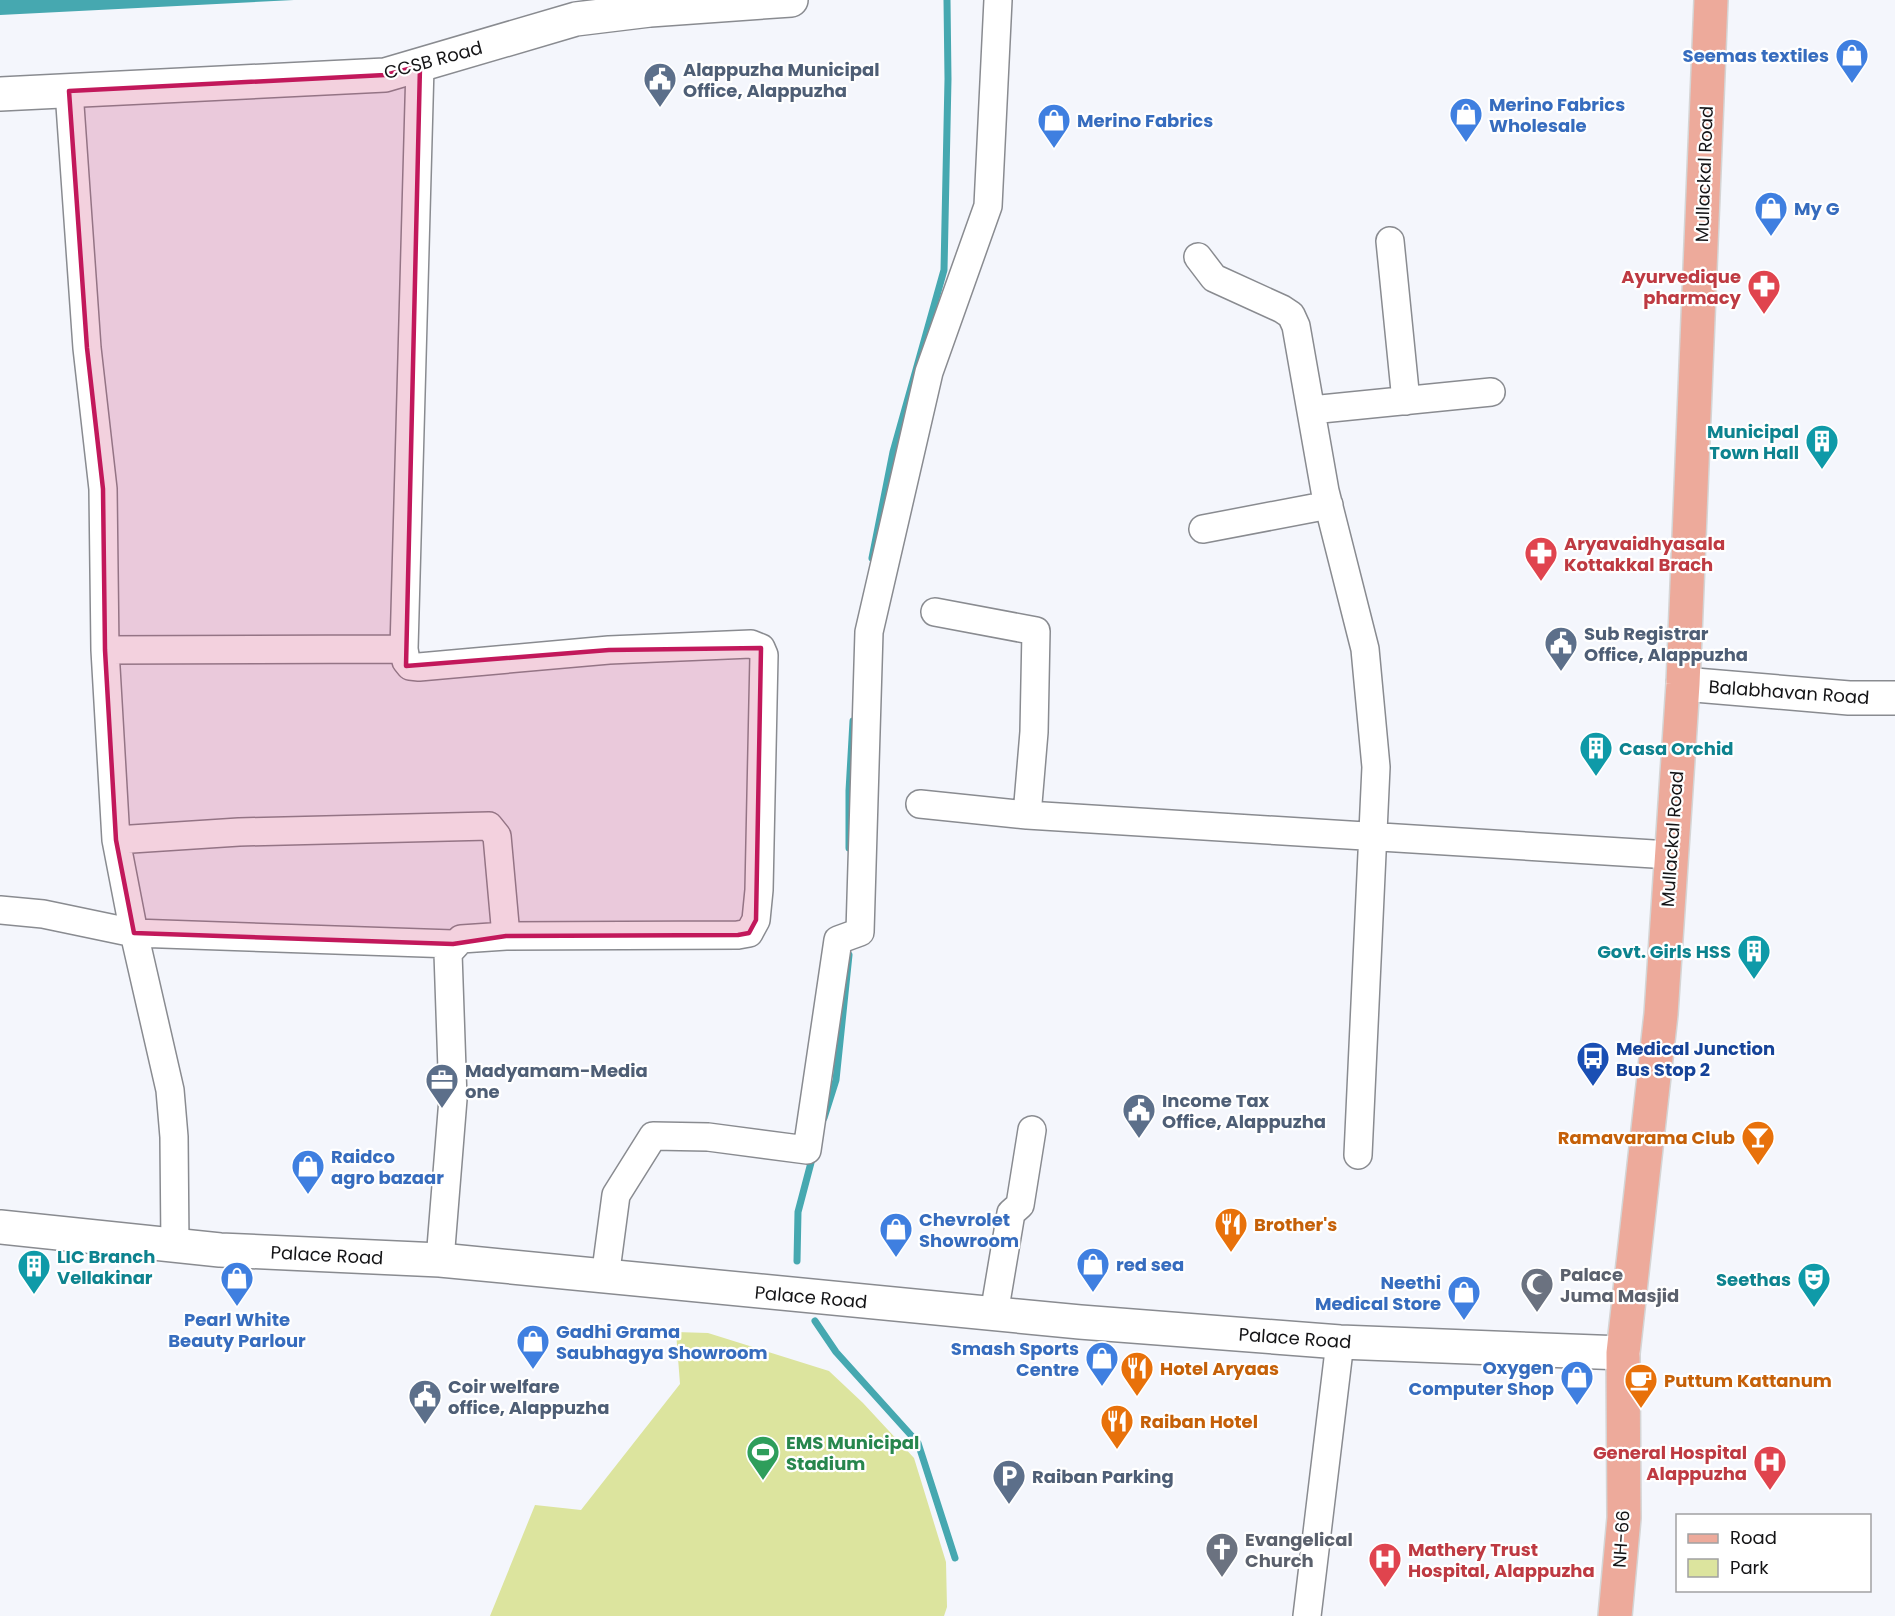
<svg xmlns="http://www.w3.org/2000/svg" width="1895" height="1616" font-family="Poppins,sans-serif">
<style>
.green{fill:#dce49e}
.water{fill:#46a8b0}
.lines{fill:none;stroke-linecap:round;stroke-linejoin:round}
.stream{stroke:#46a8b0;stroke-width:7}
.minor-casing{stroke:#898b90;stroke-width:30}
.secondary-casing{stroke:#898b90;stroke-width:36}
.primary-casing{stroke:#d5d5d5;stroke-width:36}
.minor{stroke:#fff;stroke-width:27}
.secondary{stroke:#fff;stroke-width:33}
.primary{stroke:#edaa9b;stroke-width:33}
.marked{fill:#c2185b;fill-opacity:0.2;stroke:#c2185b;stroke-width:4.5;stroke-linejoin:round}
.labels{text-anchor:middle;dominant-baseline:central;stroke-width:4.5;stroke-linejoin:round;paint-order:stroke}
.shop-label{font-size:18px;font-weight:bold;fill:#366cbe;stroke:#fff;text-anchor:start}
.street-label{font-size:18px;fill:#141416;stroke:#fff}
.service-label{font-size:18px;font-weight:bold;fill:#4e5e75;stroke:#fff;text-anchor:start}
.health-label{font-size:18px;font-weight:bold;fill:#be3a42;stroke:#fff;text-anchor:end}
.culture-label{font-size:18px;font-weight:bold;fill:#0d838f;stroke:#fff;text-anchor:end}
.transit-label{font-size:18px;font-weight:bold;fill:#164399;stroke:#fff;text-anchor:start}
.food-label{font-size:18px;font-weight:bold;fill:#c56008;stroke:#fff;text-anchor:start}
.worship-label{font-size:18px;font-weight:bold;fill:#5b616d;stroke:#fff;text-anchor:start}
.leisure-label{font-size:18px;font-weight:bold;fill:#27864d;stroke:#fff;text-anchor:start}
</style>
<rect width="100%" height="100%" fill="#f4f6fc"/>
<path class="green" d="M676,1332l32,1 121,38 34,32 51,55 32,104 1,45 -3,9h-454l45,-111 46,5 99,-126z"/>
<path class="water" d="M0,0h294l-294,15z"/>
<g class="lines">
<path class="stream" d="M872,558l21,-106 51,-182 4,-191 -1,-79
M849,848v-57l4,-70
M824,1118l12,-38 13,-125
M797,1261l1,-49 15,-57
M815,1321l21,31 82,91 37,115"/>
<defs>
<path id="minor" d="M69,91l18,257 16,141 2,161 11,190 18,93 36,157 4,47 1,109
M1390,241l16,160
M1198,257l16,21 68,31 9,6 5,11 29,165 40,158 11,118 -18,388
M1311,410l180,-18
M1203,529l126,-24
M935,612l101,19 -2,101 -7,83
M404,649l2,12 4,5 9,1 190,-17 142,-6 10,4 3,7 -5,235 -3,30 -7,13 -11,2 -232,1 -45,3 -13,14 5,146 -13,161
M105,650l299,-1 16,-583
M920,804l107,11 643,40
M116,840l123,-8 250,-6 8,10 9,100
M0,910l43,4 91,19 319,11
M605,1278l11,-83 37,-59 55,1 99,13 31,-210 22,-8 9,-300 60,-260 59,-166 10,-206
M994,1314l17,-101 9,-8 12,-75
M1307,1616l33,-274"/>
<path id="secondary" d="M0,94l385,-19 191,-56 74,-9 141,-10
M1683,684l166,14h46
M0,1227l220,23 220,10 640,62 260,20 283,11"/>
<path id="primary" d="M1615,1616l9,-98 -1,-165 38,-339 22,-330 28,-684"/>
</defs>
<use href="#minor" class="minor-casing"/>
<use href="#secondary" class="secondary-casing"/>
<use href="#primary" class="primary-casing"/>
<use href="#minor" class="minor"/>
<use href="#secondary" class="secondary"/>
<use href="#primary" class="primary"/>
</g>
<path class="marked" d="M420,66l-14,600 203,-16 152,-2 -5,272 -7,13 -11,2 -232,1 -53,8 -319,-11 -18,-93 -11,-190 -2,-161 -16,-141 -18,-257 316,-16z"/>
<defs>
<symbol id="shop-pin" viewBox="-11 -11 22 30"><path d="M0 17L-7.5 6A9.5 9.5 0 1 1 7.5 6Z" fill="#3f7fe0" stroke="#fff"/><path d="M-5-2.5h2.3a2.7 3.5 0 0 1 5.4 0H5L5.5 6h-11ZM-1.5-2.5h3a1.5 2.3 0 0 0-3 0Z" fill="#fff"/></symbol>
<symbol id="civic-pin" viewBox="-11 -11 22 30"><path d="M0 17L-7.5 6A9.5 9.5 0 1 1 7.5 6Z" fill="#5c6f8a" stroke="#fff"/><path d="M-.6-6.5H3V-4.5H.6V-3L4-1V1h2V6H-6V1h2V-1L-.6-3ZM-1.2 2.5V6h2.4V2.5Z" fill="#fff"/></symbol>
<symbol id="pharmacy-pin" viewBox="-11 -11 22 30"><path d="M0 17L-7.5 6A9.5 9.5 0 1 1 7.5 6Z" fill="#e0444e" stroke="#fff"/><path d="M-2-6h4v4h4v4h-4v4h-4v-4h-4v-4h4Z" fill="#fff"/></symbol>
<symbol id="building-pin" viewBox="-11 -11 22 30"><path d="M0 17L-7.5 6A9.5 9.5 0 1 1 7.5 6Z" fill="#0f9aa8" stroke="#fff"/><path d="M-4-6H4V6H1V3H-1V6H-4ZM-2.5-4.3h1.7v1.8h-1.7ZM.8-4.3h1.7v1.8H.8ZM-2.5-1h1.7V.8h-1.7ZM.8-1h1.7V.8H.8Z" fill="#fff"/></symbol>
<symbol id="bus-pin" viewBox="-11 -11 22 30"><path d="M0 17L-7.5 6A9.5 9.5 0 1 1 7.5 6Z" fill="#1a4fb4" stroke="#fff"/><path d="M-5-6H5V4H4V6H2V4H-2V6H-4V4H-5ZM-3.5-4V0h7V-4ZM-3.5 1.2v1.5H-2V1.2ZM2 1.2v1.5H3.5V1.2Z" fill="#fff"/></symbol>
<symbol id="office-pin" viewBox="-11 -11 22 30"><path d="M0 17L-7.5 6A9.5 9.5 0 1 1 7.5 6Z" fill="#5c6f8a" stroke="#fff"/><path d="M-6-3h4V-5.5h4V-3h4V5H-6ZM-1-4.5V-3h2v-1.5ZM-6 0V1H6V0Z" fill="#fff"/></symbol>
<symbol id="bar-pin" viewBox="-11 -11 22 30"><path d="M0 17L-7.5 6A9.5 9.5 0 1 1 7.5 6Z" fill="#e8710a" stroke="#fff"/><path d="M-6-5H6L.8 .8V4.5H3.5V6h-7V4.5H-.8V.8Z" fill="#fff"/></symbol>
<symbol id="restaurant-pin" viewBox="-11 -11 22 30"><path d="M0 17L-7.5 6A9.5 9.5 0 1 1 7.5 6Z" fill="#e8710a" stroke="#fff"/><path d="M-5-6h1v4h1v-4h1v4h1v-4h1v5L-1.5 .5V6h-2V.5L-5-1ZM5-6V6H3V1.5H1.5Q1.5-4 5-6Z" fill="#fff"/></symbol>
<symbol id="theatre-pin" viewBox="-11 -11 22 30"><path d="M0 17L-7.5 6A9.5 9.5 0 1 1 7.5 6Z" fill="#0f9aa8" stroke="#fff"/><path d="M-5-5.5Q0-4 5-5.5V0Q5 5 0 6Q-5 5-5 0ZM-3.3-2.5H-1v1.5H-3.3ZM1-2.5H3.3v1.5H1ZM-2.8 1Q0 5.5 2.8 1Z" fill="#fff"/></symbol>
<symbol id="mosque-pin" viewBox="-11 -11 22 30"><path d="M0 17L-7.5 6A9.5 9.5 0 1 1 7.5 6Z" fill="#6b7280" stroke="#fff"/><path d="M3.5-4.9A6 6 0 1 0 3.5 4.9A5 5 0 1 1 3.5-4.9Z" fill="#fff"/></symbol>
<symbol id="cafe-pin" viewBox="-11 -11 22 30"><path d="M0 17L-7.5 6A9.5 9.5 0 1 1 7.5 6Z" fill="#e8710a" stroke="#fff"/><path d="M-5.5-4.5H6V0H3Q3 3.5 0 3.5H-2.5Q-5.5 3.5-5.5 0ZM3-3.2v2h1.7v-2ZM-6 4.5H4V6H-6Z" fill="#fff"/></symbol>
<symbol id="stadium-pin" viewBox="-11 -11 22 30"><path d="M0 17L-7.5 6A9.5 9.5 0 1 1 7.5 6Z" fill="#2e9e5b" stroke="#fff"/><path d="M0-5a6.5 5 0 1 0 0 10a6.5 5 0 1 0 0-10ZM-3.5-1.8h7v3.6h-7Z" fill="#fff"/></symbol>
<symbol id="hospital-pin" viewBox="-11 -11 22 30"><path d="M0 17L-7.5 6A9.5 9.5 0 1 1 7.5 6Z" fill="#e0444e" stroke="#fff"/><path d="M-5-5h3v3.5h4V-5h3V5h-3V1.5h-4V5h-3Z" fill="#fff"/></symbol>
<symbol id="parking-pin" viewBox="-11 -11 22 30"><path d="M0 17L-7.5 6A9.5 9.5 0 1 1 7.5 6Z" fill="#5c6f8a" stroke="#fff"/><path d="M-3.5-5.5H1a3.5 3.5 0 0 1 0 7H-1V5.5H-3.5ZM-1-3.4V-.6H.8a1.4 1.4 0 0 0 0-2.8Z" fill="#fff"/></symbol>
<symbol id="church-pin" viewBox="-11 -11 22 30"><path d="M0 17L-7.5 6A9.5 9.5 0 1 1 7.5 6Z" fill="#6b7280" stroke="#fff"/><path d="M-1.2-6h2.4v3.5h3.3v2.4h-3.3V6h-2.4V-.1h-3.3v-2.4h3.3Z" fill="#fff"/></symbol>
</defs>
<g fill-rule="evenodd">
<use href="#shop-pin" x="1833" y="36" width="38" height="52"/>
<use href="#civic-pin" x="641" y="60" width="38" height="52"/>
<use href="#shop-pin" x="1447" y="95" width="38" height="52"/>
<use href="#shop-pin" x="1035" y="101" width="38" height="52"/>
<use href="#shop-pin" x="1752" y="189" width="38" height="52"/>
<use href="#pharmacy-pin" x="1745" y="267" width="38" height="52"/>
<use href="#building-pin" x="1803" y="422" width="38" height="52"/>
<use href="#pharmacy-pin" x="1522" y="534" width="38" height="52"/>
<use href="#civic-pin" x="1542" y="624" width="38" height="52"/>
<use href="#building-pin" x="1577" y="729" width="38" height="52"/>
<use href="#building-pin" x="1735" y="932" width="38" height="52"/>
<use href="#bus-pin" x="1574" y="1039" width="38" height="52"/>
<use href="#office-pin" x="423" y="1061" width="38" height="52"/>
<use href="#civic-pin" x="1120" y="1091" width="38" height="52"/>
<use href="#bar-pin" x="1739" y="1118" width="38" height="52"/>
<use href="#shop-pin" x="289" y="1147" width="38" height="52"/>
<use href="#restaurant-pin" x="1212" y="1205" width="38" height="52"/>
<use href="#shop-pin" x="877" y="1210" width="38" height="52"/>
<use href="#shop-pin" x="1074" y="1245" width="38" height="52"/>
<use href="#building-pin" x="15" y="1247" width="38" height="52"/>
<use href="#shop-pin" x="218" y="1259" width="38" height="52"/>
<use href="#theatre-pin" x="1795" y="1260" width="38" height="52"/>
<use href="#mosque-pin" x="1518" y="1265" width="38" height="52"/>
<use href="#shop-pin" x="1445" y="1273" width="38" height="52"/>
<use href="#shop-pin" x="514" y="1322" width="38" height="52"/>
<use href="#shop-pin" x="1083" y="1339" width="38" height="52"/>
<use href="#restaurant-pin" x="1118" y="1349" width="38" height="52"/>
<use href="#shop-pin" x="1558" y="1358" width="38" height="52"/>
<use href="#cafe-pin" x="1622" y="1361" width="38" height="52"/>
<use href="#civic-pin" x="406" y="1377" width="38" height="52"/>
<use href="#restaurant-pin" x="1098" y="1402" width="38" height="52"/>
<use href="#stadium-pin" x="744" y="1433" width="38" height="52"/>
<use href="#hospital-pin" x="1751" y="1443" width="38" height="52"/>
<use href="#parking-pin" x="990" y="1457" width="38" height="52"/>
<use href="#church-pin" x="1203" y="1530" width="38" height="52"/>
<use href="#hospital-pin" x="1366" y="1540" width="38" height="52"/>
</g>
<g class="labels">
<g class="shop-label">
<text x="1829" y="55" text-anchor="end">Seemas textiles</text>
<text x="1489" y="104">Merino Fabrics<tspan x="1489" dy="21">Wholesale</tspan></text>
<text x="1077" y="120">Merino Fabrics</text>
<text x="1794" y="208">My G</text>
<text x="331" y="1156">Raidco<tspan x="331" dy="21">agro bazaar</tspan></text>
<text x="919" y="1219">Chevrolet<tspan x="919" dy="21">Showroom</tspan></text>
<text x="1116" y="1264">red sea</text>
<text x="1441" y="1282" text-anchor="end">Neethi<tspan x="1441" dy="21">Medical Store</tspan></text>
<text x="237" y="1319" text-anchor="middle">Pearl White<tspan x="237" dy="21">Beauty Parlour</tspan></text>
<text x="556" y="1331">Gadhi Grama<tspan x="556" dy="21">Saubhagya Showroom</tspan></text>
<text x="1079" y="1348" text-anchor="end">Smash Sports<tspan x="1079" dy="21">Centre</tspan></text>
<text x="1554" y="1367" text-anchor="end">Oxygen<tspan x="1554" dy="21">Computer Shop</tspan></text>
</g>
<g class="street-label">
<text transform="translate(433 60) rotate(-15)">CCSB Road</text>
<text transform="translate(1704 174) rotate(-88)">Mullackal Road</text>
<text transform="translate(1789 692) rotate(4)">Balabhavan Road</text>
<text transform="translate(1672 839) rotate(-86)">Mullackal Road</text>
<text transform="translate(327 1255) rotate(3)">Palace Road</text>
<text transform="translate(811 1297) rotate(5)">Palace Road</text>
<text transform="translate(1295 1338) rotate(4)">Palace Road</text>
<text transform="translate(1621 1539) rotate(-86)">NH-66</text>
</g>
<g class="service-label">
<text x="683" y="69">Alappuzha Municipal<tspan x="683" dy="21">Office, Alappuzha</tspan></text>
<text x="1584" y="633">Sub Registrar<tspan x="1584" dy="21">Office, Alappuzha</tspan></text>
<text x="465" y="1070">Madyamam-Media<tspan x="465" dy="21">one</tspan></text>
<text x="1162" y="1100">Income Tax<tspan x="1162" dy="21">Office, Alappuzha</tspan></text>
<text x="448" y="1386">Coir welfare<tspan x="448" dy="21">office, Alappuzha</tspan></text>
<text x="1032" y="1476">Raiban Parking</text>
</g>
<g class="health-label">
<text x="1741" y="276">Ayurvedique<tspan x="1741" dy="21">pharmacy</tspan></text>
<text x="1564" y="543" text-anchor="start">Aryavaidhyasala<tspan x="1564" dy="21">Kottakkal Brach</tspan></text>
<text x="1747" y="1452">General Hospital<tspan x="1747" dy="21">Alappuzha</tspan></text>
<text x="1408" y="1549" text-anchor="start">Mathery Trust<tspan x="1408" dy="21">Hospital, Alappuzha</tspan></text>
</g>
<g class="culture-label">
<text x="1799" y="431">Municipal<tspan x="1799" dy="21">Town Hall</tspan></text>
<text x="1619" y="748" text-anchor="start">Casa Orchid</text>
<text x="1731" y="951">Govt. Girls HSS</text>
<text x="57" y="1256" text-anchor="start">LIC Branch<tspan x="57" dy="21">Vellakinar</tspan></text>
<text x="1791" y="1279">Seethas</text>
</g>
<g class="transit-label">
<text x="1616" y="1048">Medical Junction<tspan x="1616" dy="21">Bus Stop 2</tspan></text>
</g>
<g class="food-label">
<text x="1735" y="1137" text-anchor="end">Ramavarama Club</text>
<text x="1254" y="1224">Brother's</text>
<text x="1160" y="1368">Hotel Aryaas</text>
<text x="1664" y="1380">Puttum Kattanum</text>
<text x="1140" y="1421">Raiban Hotel</text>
</g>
<g class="worship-label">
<text x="1560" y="1274">Palace<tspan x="1560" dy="21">Juma Masjid</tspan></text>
<text x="1245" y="1539">Evangelical<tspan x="1245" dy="21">Church</tspan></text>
</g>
<g class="leisure-label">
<text x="786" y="1442">EMS Municipal<tspan x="786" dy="21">Stadium</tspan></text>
</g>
</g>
<rect x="1676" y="1514" width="195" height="78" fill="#ffffff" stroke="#a1a1a2" stroke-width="1.5"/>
<rect x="1688" y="1534" width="30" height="9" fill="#edaa9b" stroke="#a1a1a2" stroke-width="1.5"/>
<text x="1730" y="1544" font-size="18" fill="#141416">Road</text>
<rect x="1688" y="1559" width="30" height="18" fill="#dce49e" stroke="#a1a1a2" stroke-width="1.5"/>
<text x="1730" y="1574" font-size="18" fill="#141416">Park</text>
</svg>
